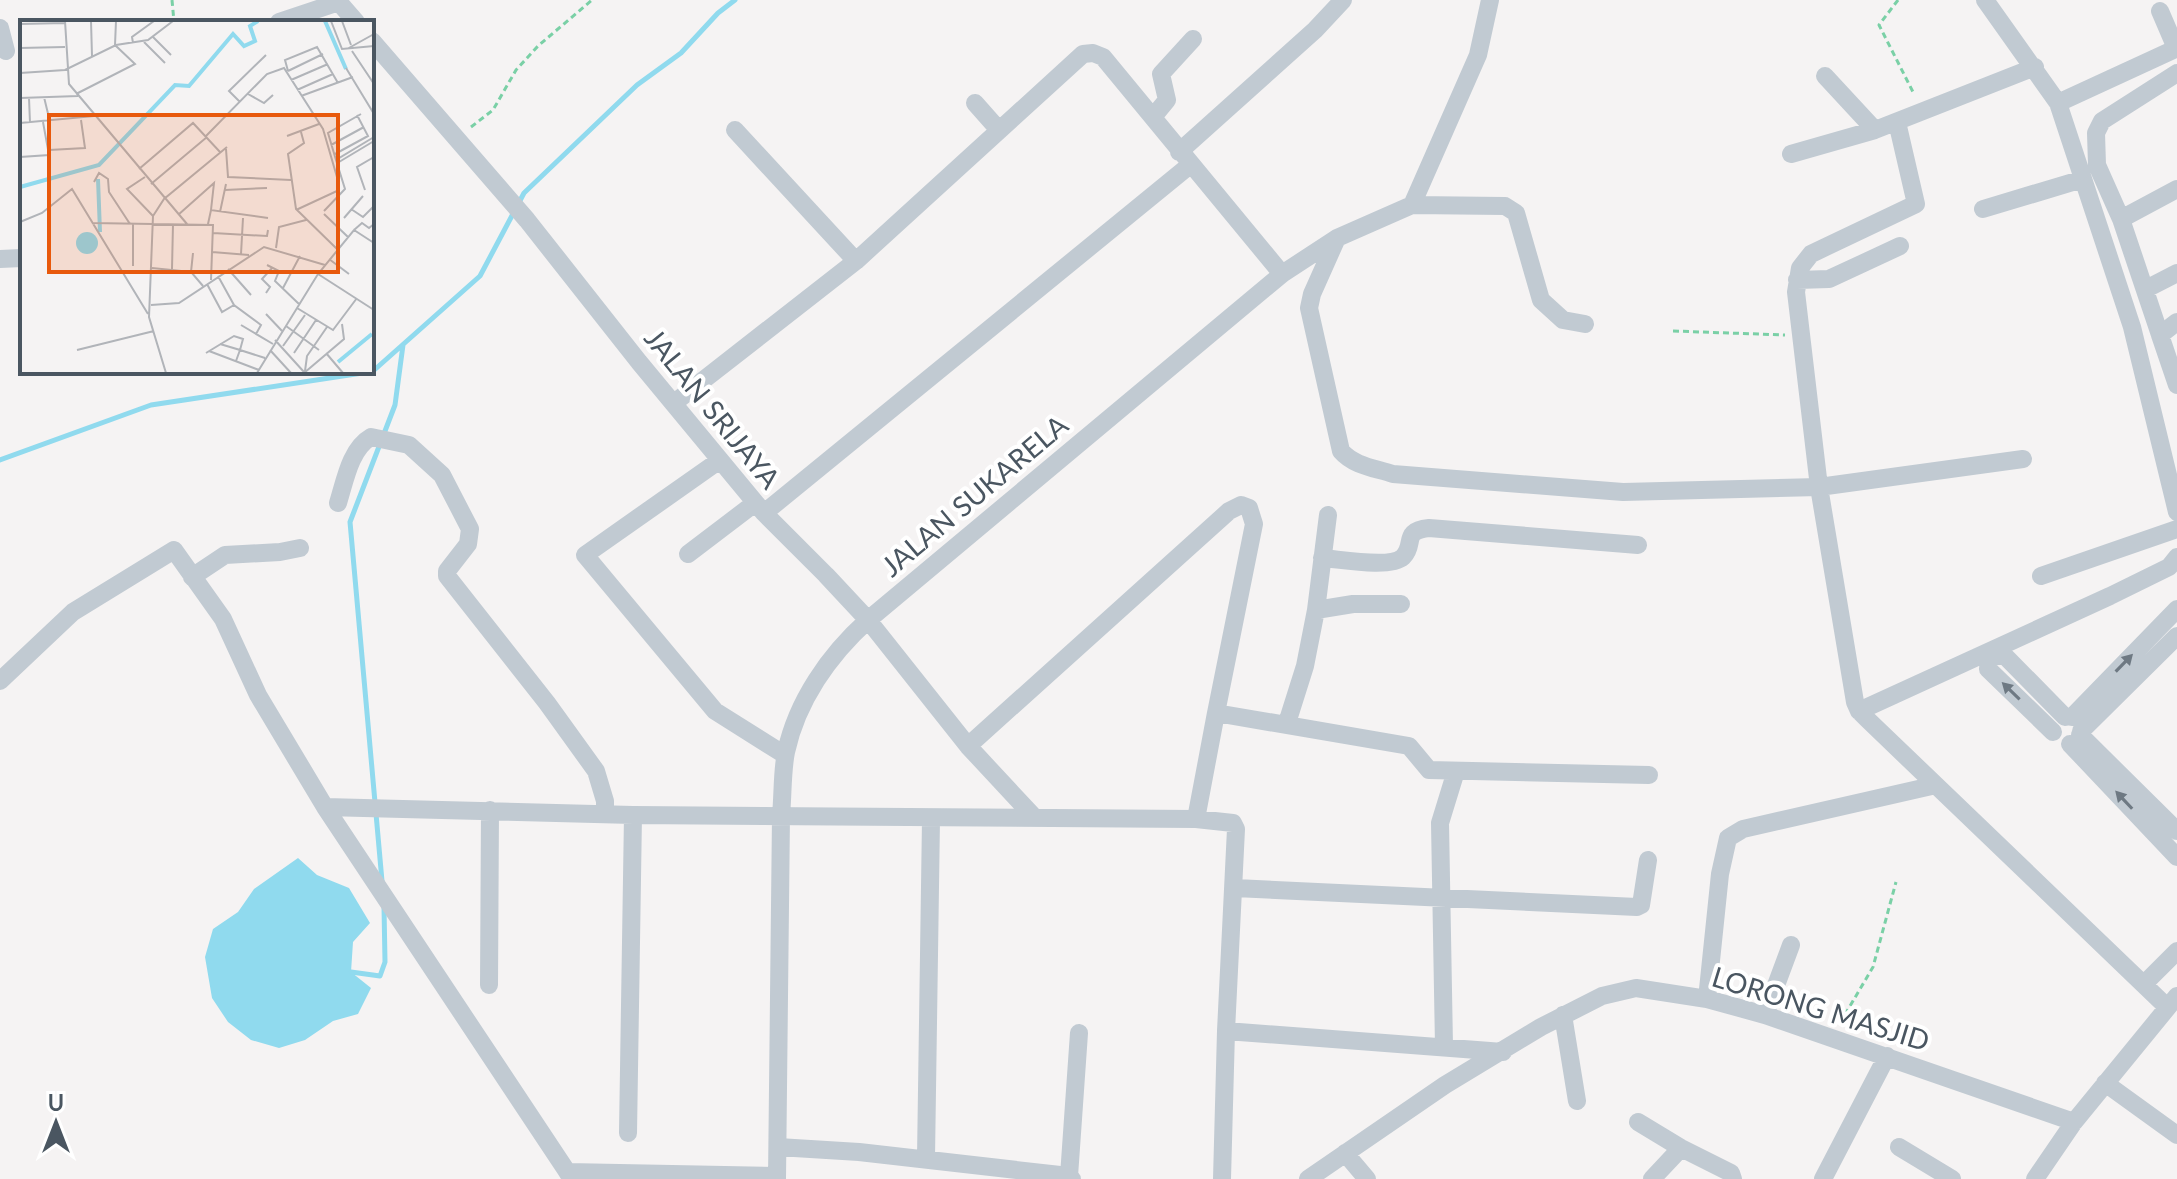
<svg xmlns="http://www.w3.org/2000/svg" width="2177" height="1179" font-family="Lato,sans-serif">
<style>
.water{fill:#90daee}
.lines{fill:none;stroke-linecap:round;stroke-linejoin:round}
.stream{stroke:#90daee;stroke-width:5}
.path{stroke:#7ad0a6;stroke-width:3;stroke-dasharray:6 4;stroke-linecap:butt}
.minor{stroke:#c1cad2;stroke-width:18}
.oneway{fill:#6e7983}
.labels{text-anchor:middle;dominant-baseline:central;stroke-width:8;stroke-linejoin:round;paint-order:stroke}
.street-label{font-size:28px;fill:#4a5661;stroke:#fff}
.inset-river{fill:none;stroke:#90daee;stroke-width:4}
.inset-road{fill:none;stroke:#b1b4b9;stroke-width:2}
.view{fill:#e8590c;fill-opacity:0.15;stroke:#e8590c;stroke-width:4}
.inset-edge{fill:none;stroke:#4a5661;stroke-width:4}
</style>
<rect width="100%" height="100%" fill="#f5f3f3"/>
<path class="water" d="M298,858l19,17 32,13 21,35 -17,19 -2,30 20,16 -13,26 -25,7 -28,19 -26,8 -28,-8 -23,-18 -16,-24 -7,-41 8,-28 25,-17 16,-23z"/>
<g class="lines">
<path class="stream" d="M372,372l108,-96 44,-83 113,-108 44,-32 37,-40 17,-13
M0,460l151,-55 218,-33
M382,881l-32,-359 45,-117 8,-60
M351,972l29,4 5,-14 -1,-55"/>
<path class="path" d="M172,0l2,22
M1898,0l-19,25 35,69
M471,127l22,-17 23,-40 22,-24 54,-46
M1673,331l112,4
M1840,1023l33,-56 23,-85"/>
<path class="minor" d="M337,0l19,22
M1985,0l73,103 74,224 45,185
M279,22l60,-20
M0,28l6,23
M372,41l155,179 112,142 125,151 62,62 42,45 100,126 66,71
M1825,76l50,54
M975,103l23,26
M2058,103l115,-53 2,-4 -15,-35
M1153,117l14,-17 -6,-26 32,-35
M1897,122l19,82 -105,50 -11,14 -4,24 23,195 36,215 4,9 8,8 300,288
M735,130l121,131
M1179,152l136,-122 28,-30
M1791,154l84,-24 160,-63
M1412,205l93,1 11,7 25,87 22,20 22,4
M1983,209l100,-30
M2121,219l56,-30
M1337,238l-25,56 -3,14 32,143c13,15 34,17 52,23l230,18 196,-5 204,-28
M0,259l22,-1
M1797,280l32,-1 71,-33
M2146,289l31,-16
M2177,322l-17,13 17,50
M2160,335l-39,-116 -24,-54 -1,-32 6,-12 75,-48
M674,403l182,-142 227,-207 10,-1 10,4 179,217
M720,460l-135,95 130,156 70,44
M338,503c7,-22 12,-54 33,-66l38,8 33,30 28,54 -2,15 -21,27v5l100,127 49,68 9,30v13
M764,513l426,-348
M688,554l67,-51
M1322,558c17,1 68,11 81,-1 13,-13 -2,-26 26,-29l209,17
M2041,576l136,-47
M192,577l33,-22 55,-3 20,-4
M1316,610l37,-6h48
M0,681l73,-69 101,-62 49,69 35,76 67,112 247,372
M1859,711l251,-115 59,-29 8,-10
M2072,717l105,-108
M1287,723l18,-57 11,-56 12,-95
M2081,731l96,-95
M2053,732l-65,-63 1,-9 7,-4h9l60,61
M2080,735l97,96
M2070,744l107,113
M968,746l261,-235 12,-6 8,3 5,16 -38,189
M325,807l308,8 563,4 37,4 3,6 -10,202 -4,148
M1196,819l20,-106 193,33 20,24 220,5
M1235,888l402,19 4,-2 7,-45
M2144,984l33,-33
M489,985l1,-175
M1707,999l13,-125 8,-36 15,-9 193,-44
M1563,1015l14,86
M1765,1015l26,-70
M1226,1031l277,21
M1444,1046l-4,-223 16,-52
M2105,1083l72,52
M1638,1122l43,26 50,25 2,6
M628,1133l5,-318
M778,1147l81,5 210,24 3,3
M1899,1147l53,32
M1345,1153l22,26
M926,1158l5,-339
M567,1172l210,4
M1069,1176l10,-143
M777,1179l4,-364c2,-20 1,-43 5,-63 11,-51 43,-97 82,-132l414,-346 55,-36 75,-33 66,-150 12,-55
M1308,1179l137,-94 96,-58 61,-31 34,-8 71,11 58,16 309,107
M1652,1179l29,-31
M1823,1179l64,-123
M2035,1179l39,-57 103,-126"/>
</g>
<defs><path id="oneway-solid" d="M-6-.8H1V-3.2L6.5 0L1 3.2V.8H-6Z" transform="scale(2)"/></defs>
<g class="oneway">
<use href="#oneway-solid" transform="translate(2124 663) rotate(-46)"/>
<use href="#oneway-solid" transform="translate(2011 691) rotate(-136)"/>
<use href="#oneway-solid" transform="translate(2124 800) rotate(-133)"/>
</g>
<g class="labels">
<g class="street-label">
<text transform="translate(713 408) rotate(51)">JALAN SRIJAYA</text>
<text transform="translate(974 495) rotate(-40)">JALAN SUKARELA</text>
<text transform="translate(1821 1008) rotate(17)">LORONG MASJID</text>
</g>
</g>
<g transform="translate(20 20)">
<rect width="354" height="354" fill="#f5f3f3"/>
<path d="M56 223a11 11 0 1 1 22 0a11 11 0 1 1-22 0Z" fill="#90daee"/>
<path class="inset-river" d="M305,1l21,48M78,159l2,53M0,167l79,-22 76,-80 14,1 44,-52 11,12 11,-5 -5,-15 8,-5M318,342l34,-28"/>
<path class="inset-road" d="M45,1l4,63 118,140M71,1l1,35M311,1l11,28 32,-3M322,1l9,24M0,4l45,-1M133,17l18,18M124,22l21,21M113,23l-1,-6 22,-16M0,28l45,-1M327,29l27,-15M332,31l22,33M326,48l28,46M268,51l-3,-11 32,-13 21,36M268,51l35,-17M0,53l45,-3 51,-25 32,-5 25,-19M271,60l37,-16M277,70l36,-16M56,74l59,-30 -20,-19 1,-24M228,74l16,9 9,-8M281,76l52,-19M24,77l6,25M0,78l58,-2M9,78l1,25M220,82l-11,-11 37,-36M0,103l74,-7M281,112l3,11 -16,11 8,55 41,40M186,116l61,-62 17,-6 39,61 16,55 -2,7 -41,19M267,116l32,-12M311,125l33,-18M206,129l2,28 63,3M29,130l36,-2 -4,-28M315,134l33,-18 -11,-21M0,137l29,-2 -6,-33M316,140l-8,-27 33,-19M319,142l35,-21M119,149l54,-46 27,29M125,157l-18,12 26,27M74,162l5,-9 9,6 1,13 21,32M131,164l56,-47M205,170l42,-2M345,170l-8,-23 17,-10M331,189l12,8 11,-11M304,191l21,-22 -9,-29 38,-23M200,192l6,-28M304,194l24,23M158,195l36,-32 -3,27M324,198l19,-22M0,202l22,-9 30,-24 76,125M72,203l121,2 -2,55M188,204l3,-14 57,8M334,210l8,-7 7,5 5,-4M193,213l54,3 1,-6M256,228l3,-21 27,-7M192,232l37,3M173,233l-2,19 12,14M221,234l2,-36M309,239l20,15M247,245l12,6 -4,10 25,24M113,246v-42M132,248l39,4M152,249l1,-45M208,249l23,26M105,251l27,1M298,254l56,36M198,256l16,29 27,20 -5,9M187,264l15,28 12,-7M263,268l17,-32M246,273l4,-6 -8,-8 10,-11M131,285l28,-2 85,-56 61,18M277,288l36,22 24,-32M246,294l17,18M221,305l32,19M266,306l33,24M255,320l29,32M200,324l20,6 -4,11M263,326l22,-31M57,330l77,-19M250,330l21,23M189,331l50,19M186,333l28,-17 9,3 -3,11 25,8M274,333l22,-33M306,333l17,20M285,351l2,-15 20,-29M146,353l-17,-56 4,-101 11,-17 63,-52M237,353l61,-99 36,-44 20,13M284,353l40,-34 -2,-15"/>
<path class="view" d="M29,95h289v157h-289z"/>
<rect width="354" height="354" class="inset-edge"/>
</g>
<g transform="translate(56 1123)" stroke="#ffffff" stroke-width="6" paint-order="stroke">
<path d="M0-6L14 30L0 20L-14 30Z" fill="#4a5661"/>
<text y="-12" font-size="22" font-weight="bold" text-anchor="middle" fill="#4a5661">U</text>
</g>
</svg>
